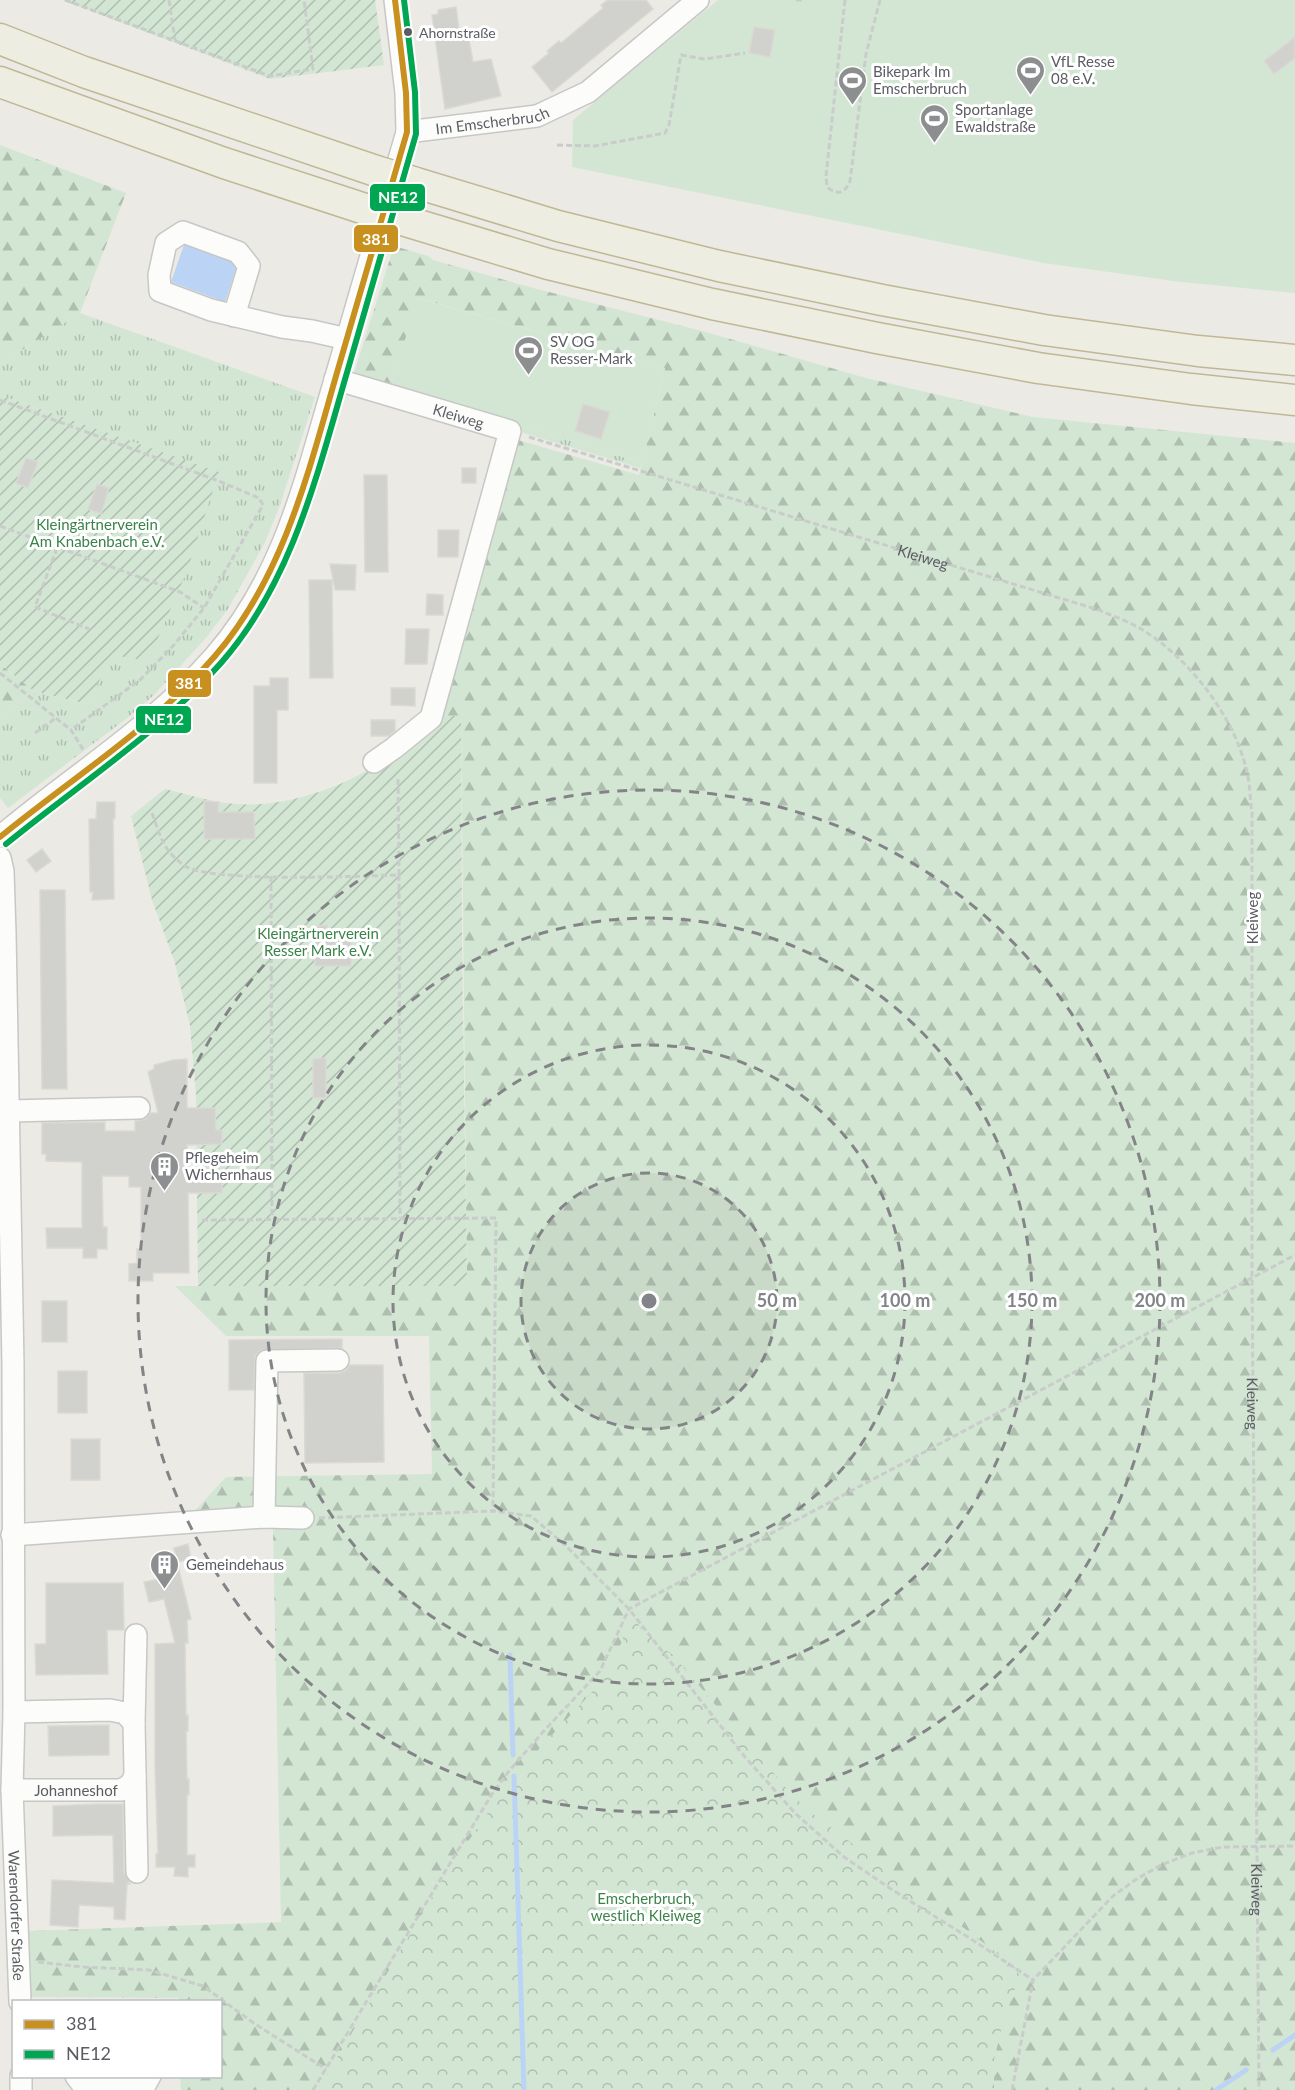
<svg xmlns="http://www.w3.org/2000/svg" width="1295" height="2090" font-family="Lato,sans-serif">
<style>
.grass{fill:url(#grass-tufts)}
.forest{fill:url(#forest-firs)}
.park{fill:url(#park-crowns)}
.garden{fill:url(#garden-furrows)}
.pitch{fill:#d3e6d3}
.water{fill:#bbd3f4}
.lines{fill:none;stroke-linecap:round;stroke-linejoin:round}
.stream{stroke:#bbd3f4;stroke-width:5}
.building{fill:#d1d1ce;stroke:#dad9d4;stroke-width:1.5}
.minor-casing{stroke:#c7c7c5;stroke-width:24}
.highway-casing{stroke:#c0b895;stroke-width:33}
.path{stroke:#c8ccca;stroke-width:3;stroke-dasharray:6 3;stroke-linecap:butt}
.minor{stroke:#fcfcfb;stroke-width:21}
.highway{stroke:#eeede1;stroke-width:30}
.highway-bridge-casing{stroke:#c0b895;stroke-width:33;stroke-linecap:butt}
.highway-bridge{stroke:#eeede1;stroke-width:30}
.bus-1-casing{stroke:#fff;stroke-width:10}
.bus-2-casing{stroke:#fff;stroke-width:10}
.bus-1{stroke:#c8901e;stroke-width:6}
.bus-2{stroke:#00a651;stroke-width:6}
.ring{fill:none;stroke:#838487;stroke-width:3;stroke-dasharray:10 8}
.bus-dot{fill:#5b5d63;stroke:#fff;stroke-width:2}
.labels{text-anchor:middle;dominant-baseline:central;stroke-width:6;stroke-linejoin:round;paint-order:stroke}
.bus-label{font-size:14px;fill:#5b5d63;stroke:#fff;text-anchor:start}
.poi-label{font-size:15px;fill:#5b5d63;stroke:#fff;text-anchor:start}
.street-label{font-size:15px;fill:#5b5d63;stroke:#fff}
.park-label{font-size:15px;fill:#3a8348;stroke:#fff}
.centre{fill:#838487;stroke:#fff;stroke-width:3}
.ring-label{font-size:18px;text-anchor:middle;font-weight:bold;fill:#838487;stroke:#fff;stroke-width:6;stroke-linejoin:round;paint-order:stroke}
.line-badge{stroke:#fff;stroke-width:2}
.badge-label{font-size:16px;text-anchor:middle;font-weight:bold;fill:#fff}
</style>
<defs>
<pattern id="grass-tufts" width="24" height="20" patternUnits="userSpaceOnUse" patternTransform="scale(1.5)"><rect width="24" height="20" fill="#d3e6d3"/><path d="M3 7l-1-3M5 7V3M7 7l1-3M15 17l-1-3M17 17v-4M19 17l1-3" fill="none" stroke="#aebeaf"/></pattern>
<pattern id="forest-firs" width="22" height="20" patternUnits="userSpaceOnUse" patternTransform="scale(1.5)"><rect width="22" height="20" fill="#d3e6d3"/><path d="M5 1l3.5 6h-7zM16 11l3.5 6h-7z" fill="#aebeaf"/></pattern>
<pattern id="park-crowns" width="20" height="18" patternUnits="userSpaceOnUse" patternTransform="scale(1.5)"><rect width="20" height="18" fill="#d3e6d3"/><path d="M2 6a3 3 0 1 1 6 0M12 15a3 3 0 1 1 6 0" fill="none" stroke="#aebeaf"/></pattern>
<pattern id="garden-furrows" width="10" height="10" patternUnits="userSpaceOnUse" patternTransform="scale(1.5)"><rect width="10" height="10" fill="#d3e6d3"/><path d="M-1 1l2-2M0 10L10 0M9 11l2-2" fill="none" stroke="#aebeaf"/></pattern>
</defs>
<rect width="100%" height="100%" fill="#ebeae5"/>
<path class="grass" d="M80,313l235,84 -36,111 -14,34 -37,67 -23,30 -51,56 -28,24 -118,89 -8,-10v-80l34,-27 53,13 26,-50 105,-182 -218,-77v-31z
M354,373l288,90 -2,5 -130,-39 -148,-48z"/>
<path class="forest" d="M0,145l126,48 -46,120 -80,51z
M394,246l34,10 5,4 104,29 169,43 160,46 167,39 262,26v1647h-1114l-1,-13 40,-1v-74l-41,-1v-3l-151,-1 -1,-66 254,-9 -8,-393h-95l48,-52 206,-3 -3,-138h-203l-51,-50h292l-6,-570h-22l79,-276 121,35 26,-107 -247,-70 -26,87 -38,-12z
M0,664l34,27 -34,27z"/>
<path class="park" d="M625,1614l6,3 29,30 12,7 122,143 15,14 200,151 8,9v12l-14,39 -9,38v30h-676l126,-213 38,-56 31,-44 93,-100 17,-38 -1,-20z"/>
<path class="garden" d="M62,0h313l9,65 -114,14z
M0,395l219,77 -32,99 -39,90 -35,-6 -26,49 -53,-13 -34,-27z
M439,716h22l1,229 5,341h-269l-2,-191 -6,-69 -15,-63 -23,-63 -21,-84 34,-27c18,4 36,10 54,13 50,9 108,-8 151,-33 24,-15 47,-36 69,-53z"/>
<path class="pitch" d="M718,0h577v293l-114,-11 -137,-19 -472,-96 1,-47z
M417,298l248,70 -23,95 -250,-78z"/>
<path class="water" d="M185,242l53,20 -13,40 -54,-20z"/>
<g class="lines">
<path class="stream" d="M510,1655l3,100
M514,1776l10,314
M1273,2050l22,-15
M1216,2090l30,-20"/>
</g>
<path class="building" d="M608,0h38l7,9 -101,83 -20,-25 17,-14 -2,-2 12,-10 2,2 42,-35 -2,-3z
M456,7l3,22 8,-1 6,34 18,-3 10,37 -56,13 -13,-94 6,-1v-4z
M754,27l21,3 -5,27 -21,-4z
M1295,37v21l-21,16 -10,-13z
M583,404l27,8 -9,27 -26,-8z
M26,458l12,4 -10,26 -12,-5z
M462,468h14v15h-14z
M364,475h23l1,97h-23z
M97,484l12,4 -8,26 -13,-5z
M438,530h21l-1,27h-20z
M330,564l26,1 -1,25h-20z
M309,580h23l1,98h-23z
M427,594l16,1v20h-17z
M406,629h23l-2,35h-22z
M270,678h18v32h-11v73h-23v-97h16z
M391,688h24v18l-24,-1z
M371,720h24v11l-6,5h-18z
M204,801l15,1 -1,10h36l1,27h-51z
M97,802h18v16l-2,1 1,80 -22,1 1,-8h-3l-1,-73h7z
M42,849l9,12 -15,11 -9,-12z
M40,890h25l2,199h-25z
M327,925l1,14h23v27h-36l-1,-40z
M326,1058v40h-13v-39z
M187,1059v49h28l1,22h6v14l-35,1 1,35 34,-1v14h-34l1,80h-36v8h-24v-17l8,-1v-14h4v-62h-12v-11h-27l1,51h4v22h-10v9h-14v-10h-36l-1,-20h36v-66l-36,-1v-7h-4v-31l63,-1v9h30v-10l10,-2 6,-6h7l-10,-41 6,-3v-4l19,-5z
M42,1301h25v41h-25z
M342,1339v9l-81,2 -6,6 -1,34h-25v-50z
M350,1365h33l1,97 -79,1 -1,-90h35l6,-2z
M58,1371h29v42h-29z
M71,1439h29v41h-29z
M188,1544l3,15 -14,3 -3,-14z
M177,1562l14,57 -4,1 1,23h-3l1,72h2v16h-2l1,48h2v16h-2v60h8v12h-7v10l-14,-1 1,-9h-19v-13h2l-3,-87v-123l20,-1 -11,-44 -15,3 -5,-20 15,-3 -3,-12z
M46,1583h77l1,47h-17l1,44 -72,1 -1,-31h11z
M109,1725v30l-60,1 -1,-30z
M100,1804h23l1,68 6,12h-3l-2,36 -11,-1v-12l-35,-2 -1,22 -28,-2 2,-45 62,3 -1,-48 -60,1v-30z"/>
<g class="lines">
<defs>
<g id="minor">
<path id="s2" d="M407,132l130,-16 51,-24 110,-92"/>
<path d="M234,316l15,-50 -11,-14 -55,-20 -17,11 -7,32 1,16 51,19 71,17 30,4 35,8"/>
<path id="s3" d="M335,379l175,52 -79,287 -37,30 -20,14"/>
<path d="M0,837c71,-60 153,-110 215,-181 70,-81 90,-176 120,-276 24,-82 48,-165 72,-248l-1,-39 -11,-93"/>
<path id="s4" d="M0,858l3,13 2,62 8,432 1,347 -2,78 8,212"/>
<path d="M8,1111l131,-3"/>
<path d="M264,1517l3,-156 71,-1"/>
<path d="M12,1535l252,-18 39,1"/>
<path d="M14,1712l96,-2 15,3 9,10 3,149"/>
<path d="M134,1723l2,-88"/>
<path id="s5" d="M12,1790h109l9,-5 5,-9"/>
<path d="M21,2076v14"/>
<path d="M76,2076l10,13 59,-4 5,-9"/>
</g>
<path id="highway" d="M0,39l84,33 292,99
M0,82l224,81 141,46
M413,182l145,44 161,40 163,34 162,30 154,21 97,9
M402,220l146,44 164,40 165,34 161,30 153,21 104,11"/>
</defs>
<use href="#minor" class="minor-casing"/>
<use href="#highway" class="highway-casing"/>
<g class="path">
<path d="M65,0l205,76 43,-7 -9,-69"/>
<path d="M169,0l6,40"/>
<path d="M796,0h8"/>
<path d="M845,0l-19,176 1,11c11,9 18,6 23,-6l16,-127 14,-54"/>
<path d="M557,145l38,1 70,-13 4,-8 12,-70 24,4 40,-6"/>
<path d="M0,400l216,80 43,18 4,7 -59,103 -31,38 -33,34 -69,50"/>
<path id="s1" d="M529,437l570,173c14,6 29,11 42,19 47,28 92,86 105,139 4,14 4,31 6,45v464l7,813"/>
<path d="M0,526l180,66 24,16"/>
<path d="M57,548l-22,59 54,22"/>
<path d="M0,673l71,57 13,21"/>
<path d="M35,733l21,-15"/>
<path d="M398,779l1,96"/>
<path d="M152,813c9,24 10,37 33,53 26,17 176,10 214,9l1,343"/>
<path d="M271,876l1,342"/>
<path d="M202,1220l294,-2 -3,293"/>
<path d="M319,1518l174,-7 38,5 34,29 64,64 116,148 50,56 49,44 47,32 80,50 62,41"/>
<path d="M38,1962l46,5 65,3 54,16 52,38 71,45"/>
<path d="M313,2090l179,-296 17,-23 33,-38 58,-62 29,-62 666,-354"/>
<path d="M1012,2090l21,-110 80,-84 22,-16 26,-15 31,-12 31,-6 72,-1"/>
</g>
<use href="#minor" class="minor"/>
<use href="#highway" class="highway"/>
<defs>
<path id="highway-bridge" d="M376,171l37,11
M365,209l37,11"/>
</defs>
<use href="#highway-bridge" class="highway-bridge-casing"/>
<use href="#highway-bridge" class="highway-bridge"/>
<defs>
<path id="bus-1" d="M0,837c72,-59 154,-110 215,-181 68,-79 93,-182 121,-280 24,-81 47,-163 71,-244l-1,-39 -11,-93"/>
<path id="bus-2" d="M6,844c72,-59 153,-111 215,-181 72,-82 97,-192 127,-294 22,-78 46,-157 68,-235l-1,-42 -11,-92"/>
</defs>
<use href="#bus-1" class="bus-1-casing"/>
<use href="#bus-2" class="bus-2-casing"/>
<use href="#bus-1" class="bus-1"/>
<use href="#bus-2" class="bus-2"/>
</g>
<circle cx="649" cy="1301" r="128" fill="#838487" fill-opacity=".12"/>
<g class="ring">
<circle cx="649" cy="1301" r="128"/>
<circle cx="649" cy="1301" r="256"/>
<circle cx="649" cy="1301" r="383"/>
<circle cx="649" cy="1301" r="511"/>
</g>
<defs>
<symbol id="stadium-pin" viewBox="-11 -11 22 30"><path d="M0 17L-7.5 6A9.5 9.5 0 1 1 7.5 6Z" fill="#8d8e90" stroke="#fff"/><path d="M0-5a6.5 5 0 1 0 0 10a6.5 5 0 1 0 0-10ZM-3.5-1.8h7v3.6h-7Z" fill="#fff"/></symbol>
<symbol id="building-pin" viewBox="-11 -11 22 30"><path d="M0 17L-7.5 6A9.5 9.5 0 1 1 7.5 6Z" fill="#8d8e90" stroke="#fff"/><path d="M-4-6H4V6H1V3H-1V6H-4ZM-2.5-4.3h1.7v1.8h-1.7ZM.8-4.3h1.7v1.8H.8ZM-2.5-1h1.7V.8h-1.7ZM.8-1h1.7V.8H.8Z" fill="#fff"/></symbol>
</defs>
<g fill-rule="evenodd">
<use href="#stadium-pin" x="1014" y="54" width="33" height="45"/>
<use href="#stadium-pin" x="836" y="64" width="33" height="45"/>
<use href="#stadium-pin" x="918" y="102" width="33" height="45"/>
<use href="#stadium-pin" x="512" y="334" width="33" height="45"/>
<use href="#building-pin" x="148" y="1150" width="33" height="45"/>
<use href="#building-pin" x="148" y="1548" width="33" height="45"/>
</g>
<circle class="bus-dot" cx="408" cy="32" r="5"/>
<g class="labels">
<g class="bus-label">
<text x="419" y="32">Ahornstraße</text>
</g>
<g class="poi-label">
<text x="1051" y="61">VfL Resse<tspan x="1051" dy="17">08 e.V.</tspan></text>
<text x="873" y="71">Bikepark Im<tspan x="873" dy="17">Emscherbruch</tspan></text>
<text x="955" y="109">Sportanlage<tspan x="955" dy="17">Ewaldstraße</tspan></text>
<text x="550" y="341">SV OG<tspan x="550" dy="17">Resser-Mark</tspan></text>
<text x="185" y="1157">Pflegeheim<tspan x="185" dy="17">Wichernhaus</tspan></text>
<text x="186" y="1564">Gemeindehaus</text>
</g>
<g class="street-label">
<text stroke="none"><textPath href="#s2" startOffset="86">Im Emscherbruch</textPath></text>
<text stroke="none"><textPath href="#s3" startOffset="129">Kleiweg</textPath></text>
<text stroke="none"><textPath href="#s1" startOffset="412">Kleiweg</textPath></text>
<text transform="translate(1252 918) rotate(-90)">Kleiweg</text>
<text stroke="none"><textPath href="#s1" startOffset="1456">Kleiweg</textPath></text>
<text stroke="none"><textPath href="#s5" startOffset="64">Johanneshof</textPath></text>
<text stroke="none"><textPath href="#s1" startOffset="1942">Kleiweg</textPath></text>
<text stroke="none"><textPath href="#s4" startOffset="1058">Warendorfer Straße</textPath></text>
</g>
<g class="park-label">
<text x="97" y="524">Kleingärtnerverein<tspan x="97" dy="17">Am Knabenbach e.V.</tspan></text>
<text x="318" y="933">Kleingärtnerverein<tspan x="318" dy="17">Resser Mark e.V.</tspan></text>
<text x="646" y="1898">Emscherbruch,<tspan x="646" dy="17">westlich Kleiweg</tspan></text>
</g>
</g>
<circle cx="649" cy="1301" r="9" class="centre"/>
<g class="ring-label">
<text x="777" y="1307">50 m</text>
<text x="905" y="1307">100 m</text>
<text x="1032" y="1307">150 m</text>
<text x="1160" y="1307">200 m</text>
</g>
<g class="line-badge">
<rect x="369" y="183" width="57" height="29" rx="6" fill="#00a651"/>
<rect x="353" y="224" width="46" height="29" rx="6" fill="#c8901e"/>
<rect x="167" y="669" width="45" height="29" rx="6" fill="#c8901e"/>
<rect x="135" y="705" width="57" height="29" rx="6" fill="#00a651"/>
</g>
<g class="badge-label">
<text x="398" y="203">NE12</text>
<text x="376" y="245">381</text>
<text x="189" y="689">381</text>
<text x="164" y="725">NE12</text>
</g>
<rect x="12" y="2000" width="210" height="78" fill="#ffffff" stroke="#bdbec1" stroke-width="1.5"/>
<rect x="24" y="2020" width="30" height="9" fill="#c8901e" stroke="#bdbec1" stroke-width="1.5"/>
<text x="66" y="2030" font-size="18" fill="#5b5d63">381</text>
<rect x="24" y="2050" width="30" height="9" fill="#00a651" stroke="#bdbec1" stroke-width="1.5"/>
<text x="66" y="2060" font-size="18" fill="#5b5d63">NE12</text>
</svg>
